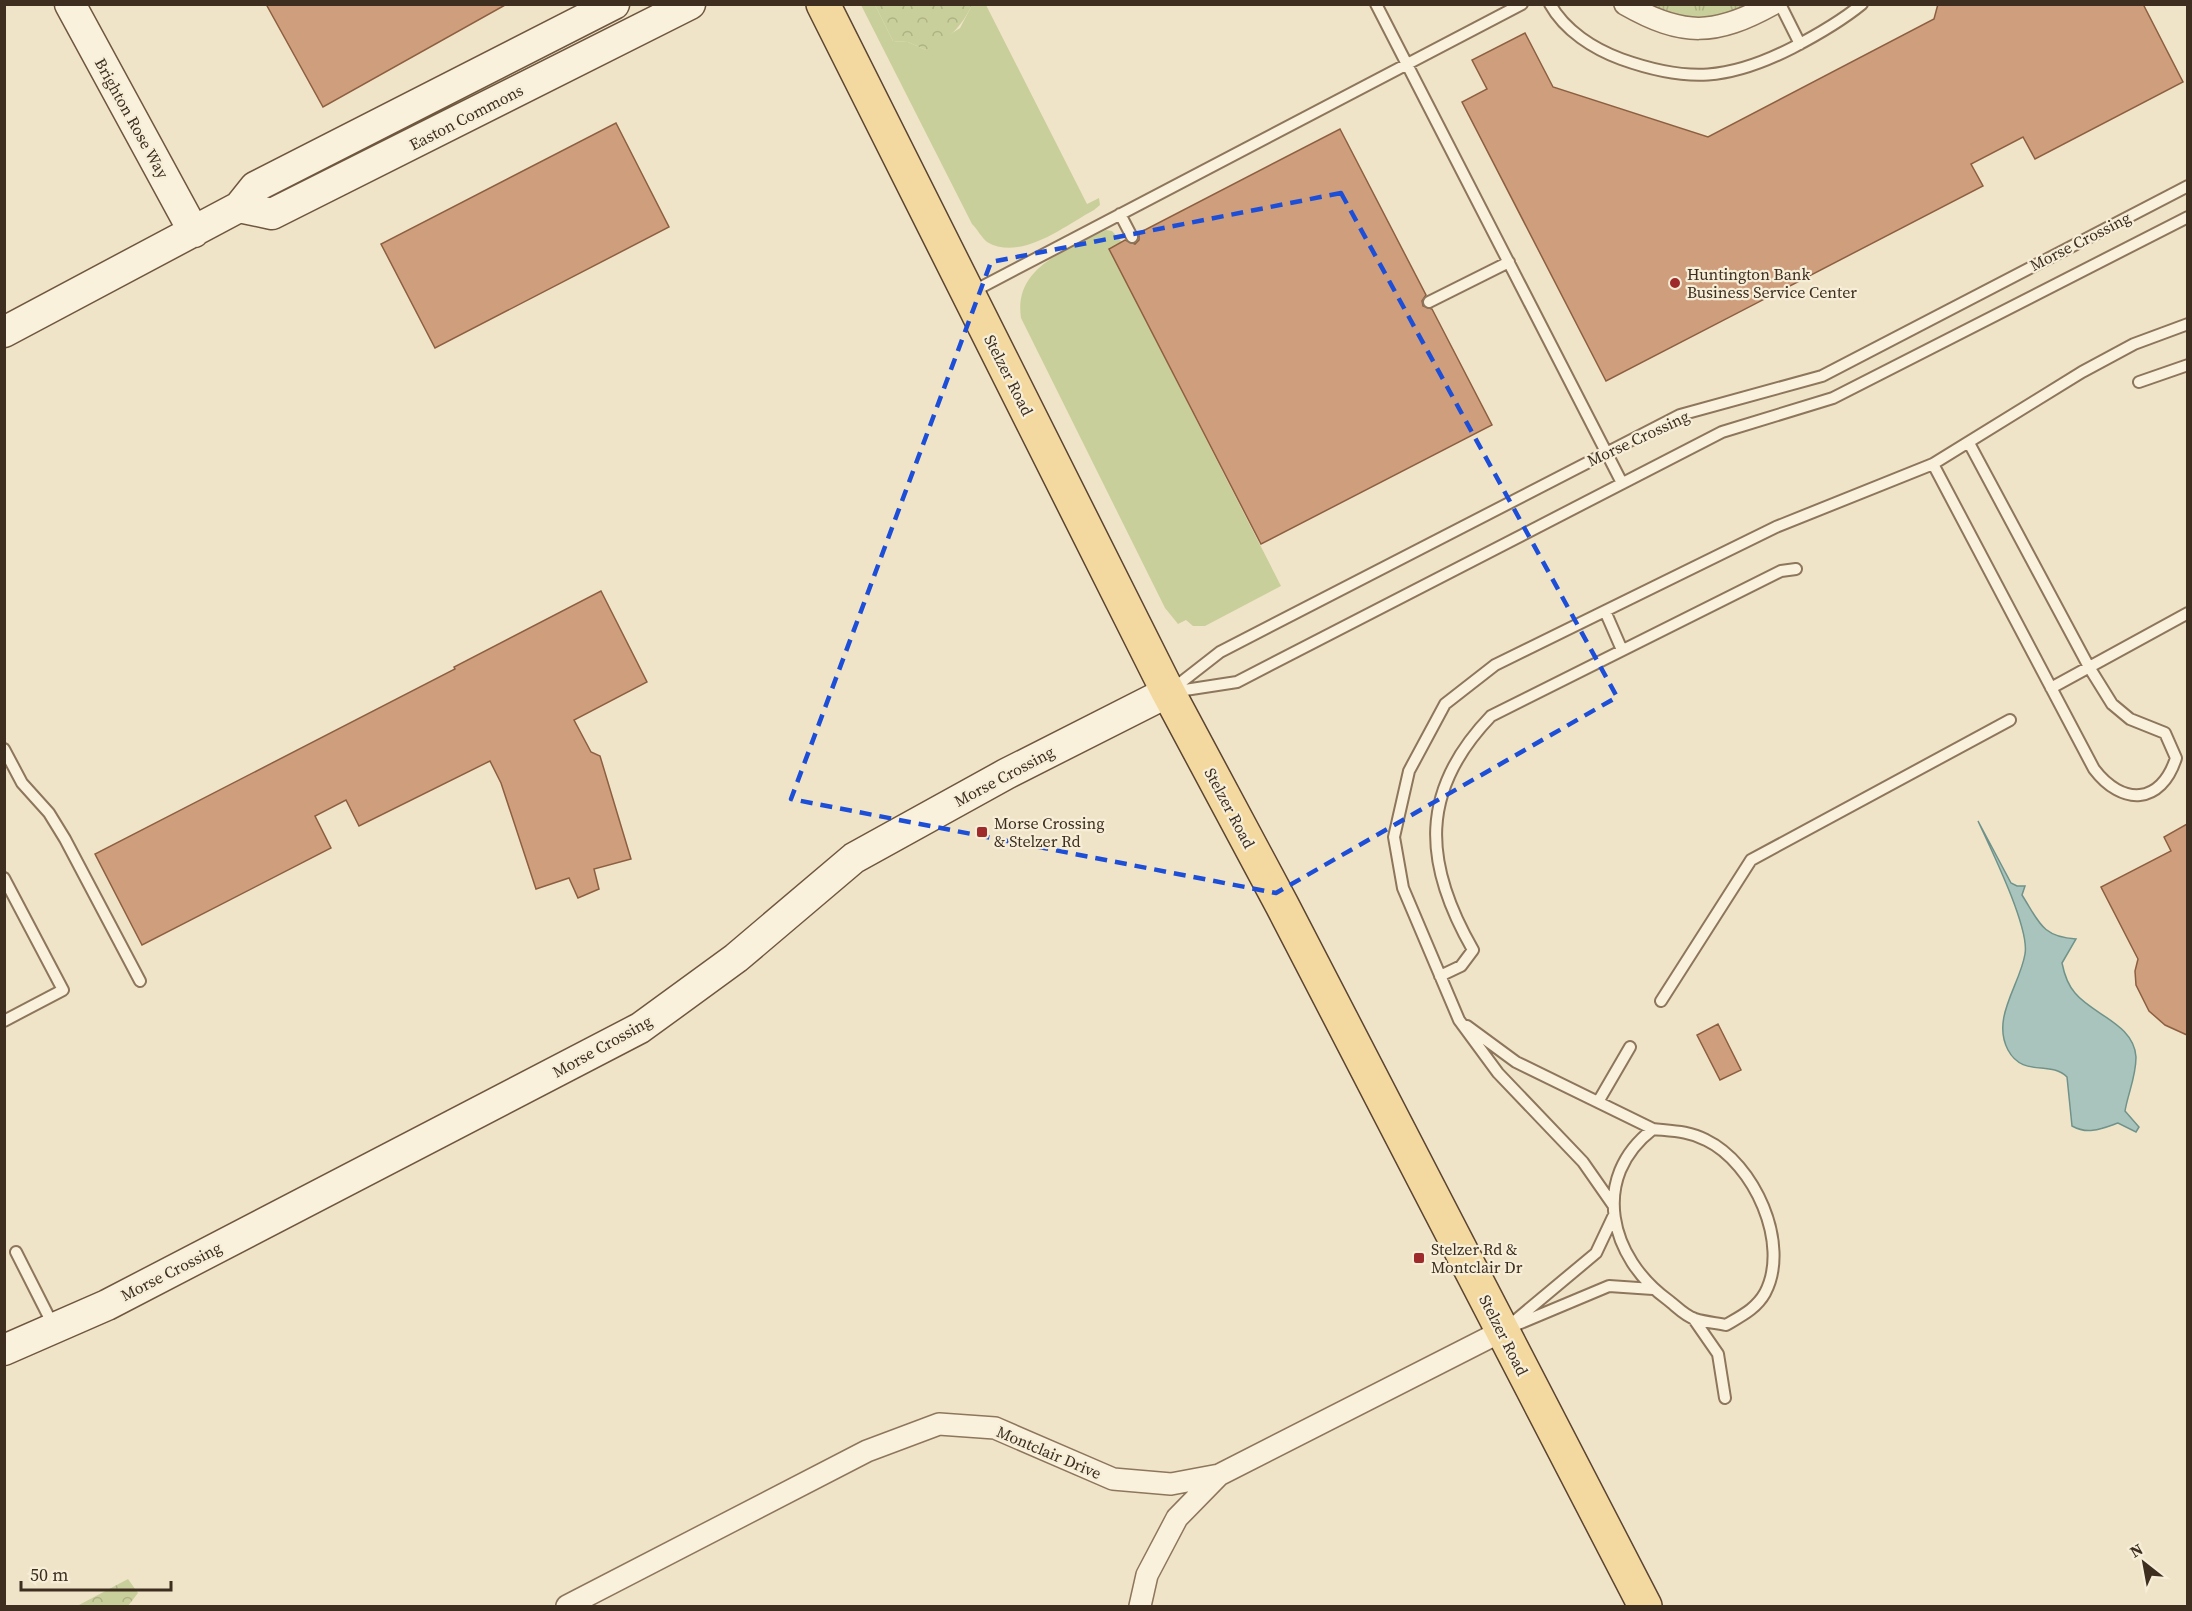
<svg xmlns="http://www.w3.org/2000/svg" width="2192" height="1611" font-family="'Source Serif 4',serif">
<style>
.grass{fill:#c9cf9b}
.forest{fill:url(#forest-crowns)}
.park{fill:url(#park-tufts)}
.water{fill:#a9c4bc;stroke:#6f938a;stroke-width:1.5}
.building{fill:#cf9f7d;stroke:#8d5f41;stroke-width:1.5}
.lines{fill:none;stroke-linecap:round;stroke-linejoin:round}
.lane-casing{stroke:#8d765c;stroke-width:14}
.street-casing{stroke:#8d765c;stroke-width:24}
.secondary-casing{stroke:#6f573f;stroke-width:33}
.primary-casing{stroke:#5b4430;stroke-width:36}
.lane{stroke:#faf1dc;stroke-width:10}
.street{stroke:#faf1dc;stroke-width:21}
.secondary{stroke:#faf1dc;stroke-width:30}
.primary{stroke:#f3d9a0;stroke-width:33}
.marked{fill:none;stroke:#1d4ed8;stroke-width:4.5;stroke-dasharray:12 8;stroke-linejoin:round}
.poi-dot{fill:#9e2a2b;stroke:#f7eed8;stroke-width:2}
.labels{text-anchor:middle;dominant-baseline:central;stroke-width:4.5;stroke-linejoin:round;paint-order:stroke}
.street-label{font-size:16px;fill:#3d2e20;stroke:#f7eed8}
.poi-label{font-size:16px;fill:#3d2e20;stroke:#f7eed8;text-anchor:start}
</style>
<defs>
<pattern id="forest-crowns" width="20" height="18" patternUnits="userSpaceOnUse" patternTransform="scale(1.5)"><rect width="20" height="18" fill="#c9cf9b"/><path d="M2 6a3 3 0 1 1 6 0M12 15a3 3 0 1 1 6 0" fill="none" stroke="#aeb285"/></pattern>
<pattern id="park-tufts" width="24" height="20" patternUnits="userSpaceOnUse" patternTransform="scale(1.5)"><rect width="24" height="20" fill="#c9cf9b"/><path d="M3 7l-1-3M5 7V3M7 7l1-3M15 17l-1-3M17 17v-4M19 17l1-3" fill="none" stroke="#aeb285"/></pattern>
</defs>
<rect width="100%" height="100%" fill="#f0e4c8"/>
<path class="grass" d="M861,5h14l18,36 15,1 18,8 34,-22 12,-23h14l101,199 12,-6 1,7 -6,5c-28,15 -73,52 -107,32 -5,-4 -10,-13 -15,-18z
M1106,230l6,1 10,11 -13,7 172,337 -76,40h-12l-7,-6 -8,4 -13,-16 -144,-290c-8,-52 47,-68 85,-88z"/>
<path class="forest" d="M875,5h97c-11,22 -23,35 -46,45l-18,-8 -15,-1z
M128,1579l10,14 -10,13h-51z"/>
<path class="park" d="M1625,5h148l-59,23z"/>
<path class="water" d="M1978,821l33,62 6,3h8l-3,9c17,27 20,42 54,44l-14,24c2,10 6,22 13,30 18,22 59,31 61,64 0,20 -8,36 -11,54l14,16 -3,5 -18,-9c-17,6 -30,12 -46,3l-5,-49c-17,-17 -44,1 -59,-27 -17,-32 12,-65 17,-96 5,-26 -35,-107 -47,-133z"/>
<path class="building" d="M266,4h241l-184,103z
M1938,4h205l40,78 -148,77 -12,-22 -52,27 12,22 -377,195 -144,-279 25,-13 -15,-29 53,-27 28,54 155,50 226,-118z
M616,123l53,104 -234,121 -54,-104z
M1340,129l86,166 -4,6 1,5 9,3 60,116 -231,119 -152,-295 16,-9 10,4 4,-4v-7z
M601,591l46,91 -73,38 17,32 9,4 31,103 -37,10 5,20 -21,9 -9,-20 -33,11 -35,-106 -11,-22 -131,65 -13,-26 -31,16 16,32 -189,97 -47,-91 360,-185 -1,-2z
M2187,824v211l-22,-10 -16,-14 -13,-26 -1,-14 3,-12 -37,-72 70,-36 -7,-14z
M1718,1024l23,46 -21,10 -23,-45z"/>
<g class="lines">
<defs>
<path id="lane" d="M1376,4l246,479
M1550,4c15,27 44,45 71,55 67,24 108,21 171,-11 25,-13 48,-26 70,-44
M1780,4l20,40
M1120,214l12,23
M972,292l550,-288
M1429,302l80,-40
M2139,382l49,-17
M1933,464l161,305c28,37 67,36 82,-11l-11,-25 -35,-14 -18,-15 -23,-37 -120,-224
M1605,611l17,39
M2051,688l137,-75
M1170,691l50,-39 460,-237 142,-39 366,-190
M1172,692l65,-10 485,-250 111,-34 355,-181
M4,749l18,34 27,30 16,26 75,142
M4,878l59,112 -59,31
M1440,976l21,-10 12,-16c-50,-87 -54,-159 18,-234l290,-145 15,-2
M1661,1001l90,-141 259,-140
M1467,1026l49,36 137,67
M1598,1102l32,-55
M1653,1129c19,2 36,2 53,11 48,23 85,104 59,153 -9,16 -24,23 -39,32 -10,-2 -22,-3 -31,-6 -10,-3 -19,-13 -27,-19 -58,-42 -79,-122 -15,-171z
M1613,1205l-30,-43 -85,-89 -39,-53 -56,-132 -9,-51 15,-66 36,-67 50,-39 281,-138 157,-63 149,-92 52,-28 54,-20
M16,1252l37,73
M1693,1318l25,36 7,44
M1511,1327l98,-41 44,3
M1505,1329l91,-76 17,-36"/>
<path id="street" d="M1625,4c58,33 90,32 148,0
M567,1606l300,-155 72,-27 56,4 118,51 58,5 48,-9 283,-144
M1140,1606l7,-31 30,-57 42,-43"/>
<path id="secondary" d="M70,4l124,228
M239,207l33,7 418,-210
M4,332l235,-125 16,-20 359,-183
M4,1350l103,-45 533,-277 96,-70 118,-100 152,-84 162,-82"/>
<path id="primary" d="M823,4l345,688 114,213 363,701"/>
</defs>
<use href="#lane" class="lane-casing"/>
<use href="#street" class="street-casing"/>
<use href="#secondary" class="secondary-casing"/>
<use href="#primary" class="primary-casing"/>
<use href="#lane" class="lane"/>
<use href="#street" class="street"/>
<use href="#secondary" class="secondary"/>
<use href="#primary" class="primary"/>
</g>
<path class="marked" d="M1341,193l276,504 -341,196 -485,-94 200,-537z"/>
<g class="poi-dot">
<circle cx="1675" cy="283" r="6"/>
<rect x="976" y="826" width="12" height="12" rx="3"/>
<rect x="1413" y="1252" width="12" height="12" rx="3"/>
</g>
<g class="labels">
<g class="street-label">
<text transform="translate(466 117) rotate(-27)">Easton Commons</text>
<text transform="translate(132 118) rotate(61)">Brighton Rose Way</text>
<text transform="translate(2080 241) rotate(-27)">Morse Crossing</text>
<text transform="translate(1009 375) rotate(63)">Stelzer Road</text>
<text transform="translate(1638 438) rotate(-25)">Morse Crossing</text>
<text transform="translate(1004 776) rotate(-28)">Morse Crossing</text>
<text transform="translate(1230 808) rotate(62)">Stelzer Road</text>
<text transform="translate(602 1046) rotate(-29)">Morse Crossing</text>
<text transform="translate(171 1271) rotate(-27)">Morse Crossing</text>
<text transform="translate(1504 1335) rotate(63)">Stelzer Road</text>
<text transform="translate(1049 1452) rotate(23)">Montclair Drive</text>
</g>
<g class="poi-label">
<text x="1687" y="274">Huntington Bank<tspan x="1687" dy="18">Business Service Center</tspan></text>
<text x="994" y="823">Morse Crossing<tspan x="994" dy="18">&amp; Stelzer Rd</tspan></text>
<text x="1431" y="1249">Stelzer Rd &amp;<tspan x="1431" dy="18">Montclair Dr</tspan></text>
</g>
</g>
<rect width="2192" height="1611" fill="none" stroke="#3d2e20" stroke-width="12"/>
<g transform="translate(2144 1563) rotate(329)" stroke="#f7eed8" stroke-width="4.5" paint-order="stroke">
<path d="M0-4.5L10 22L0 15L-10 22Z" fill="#3d2e20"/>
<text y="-9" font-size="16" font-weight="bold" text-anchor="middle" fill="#3d2e20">N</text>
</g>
<path d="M21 1581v9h150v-9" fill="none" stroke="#3d2e20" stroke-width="3"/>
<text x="30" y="1581" font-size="18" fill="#3d2e20" stroke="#f7eed8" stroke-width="4.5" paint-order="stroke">50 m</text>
</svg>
